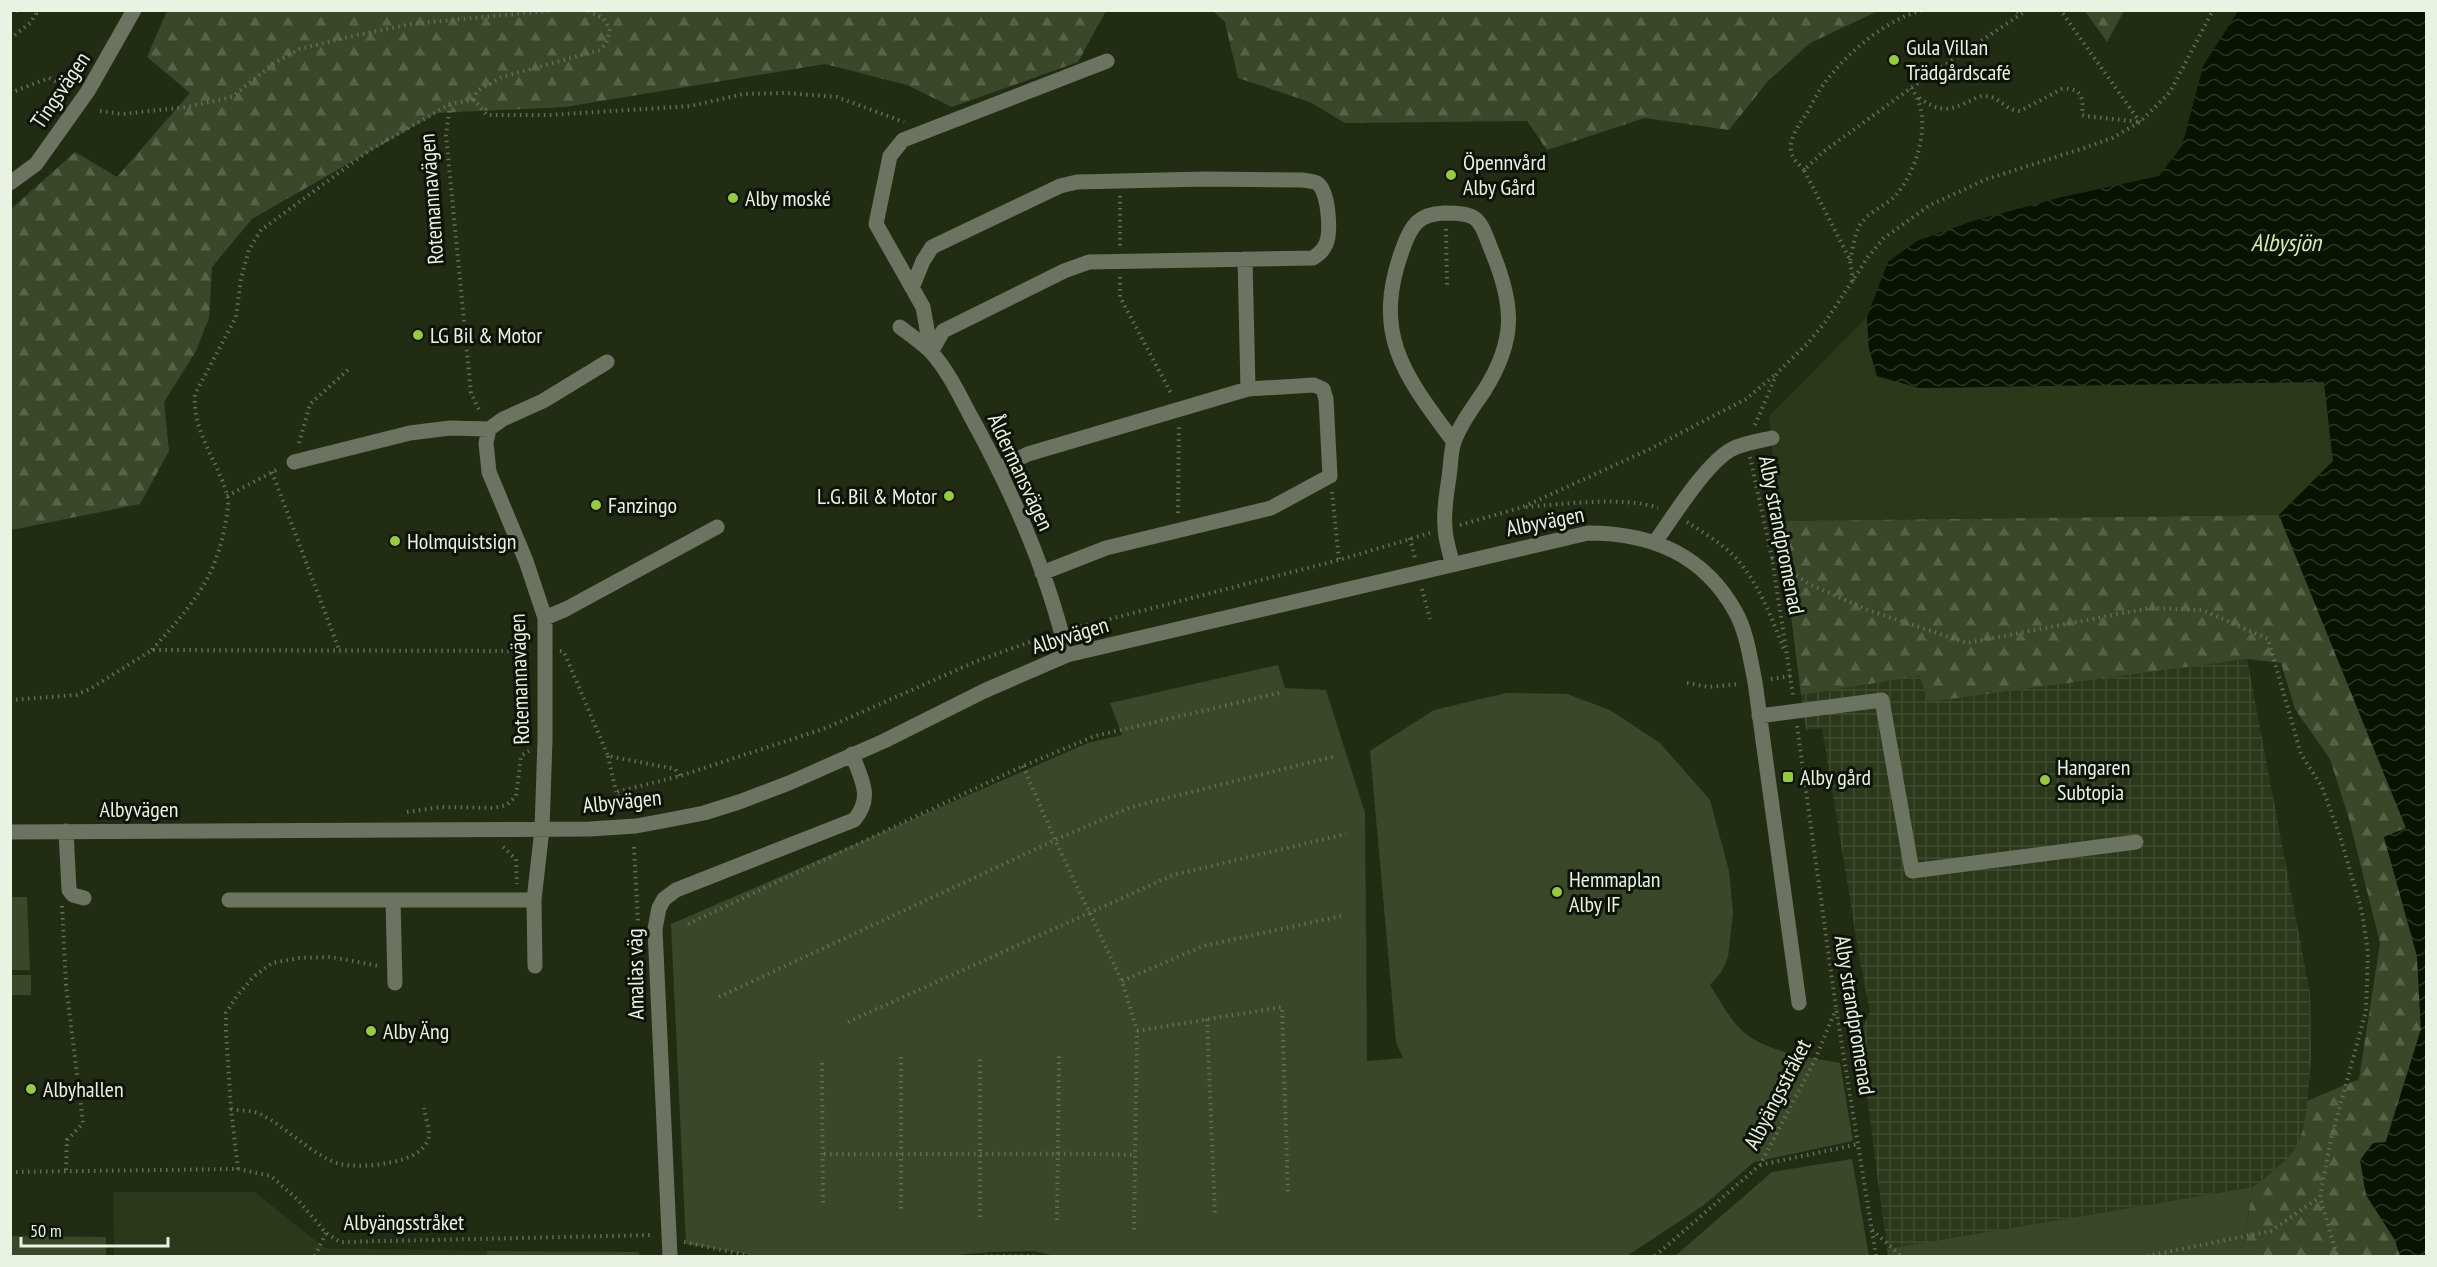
<svg xmlns="http://www.w3.org/2000/svg" width="2437" height="1267" font-family="'PT Sans Narrow',sans-serif">
<style>
.built{fill:#2b3819}
.industrial{fill:url(#industrial-grid)}
.green{fill:#3a4829}
.forest{fill:url(#forest-firs)}
.water{fill:url(#water-waves)}
.lines{fill:none;stroke-linecap:round;stroke-linejoin:round}
.path{stroke:#646d57;stroke-width:4;stroke-dasharray:1.5 4.5;stroke-linecap:butt}
.minor{stroke:#6c7461;stroke-width:15}
.poi-dot{fill:#96cc3a;stroke:#0e1308;stroke-width:2}
.labels{text-anchor:middle;dominant-baseline:central;stroke-width:6;stroke-linejoin:round;paint-order:stroke}
.poi-label{font-size:22px;fill:#eaf2e2;stroke:#0e1308;text-anchor:start}
.street-label{font-size:22px;fill:#eaf2e2;stroke:#0e1308}
.water-label{font-size:24px;font-style:italic;fill:#d1f1aa;stroke:#0e1308}
</style>
<defs>
<pattern id="industrial-grid" width="8" height="8" patternUnits="userSpaceOnUse" patternTransform="scale(1.5)"><rect width="8" height="8" fill="#2b3819"/><path d="M0 4h8M4 0v8" fill="none" stroke="#404c2f"/></pattern>
<pattern id="forest-firs" width="22" height="20" patternUnits="userSpaceOnUse" patternTransform="scale(1.5)"><rect width="22" height="20" fill="#3a4829"/><path d="M5 1l3.5 6h-7zM16 11l3.5 6h-7z" fill="#576348"/></pattern>
<pattern id="water-waves" width="16" height="10" patternUnits="userSpaceOnUse" patternTransform="scale(1.5)"><rect width="16" height="10" fill="#081300"/><path d="M0 5q4-4 8 0t8 0" fill="none" stroke="#2c3625"/></pattern>
</defs>
<rect width="100%" height="100%" fill="#222c13"/>
<path class="built" d="M1867,317l2,32 50,39 405,-7 9,80 -54,54 -500,6 -10,-105z
M113,1192h142l70,56 162,3v5h-373z"/>
<path class="industrial" d="M2247,659l63,334 1,64 -6,73 -12,25 -40,32 -366,62 -28,-213 11,-24 -10,-51 -38,-233 -16,2 -5,-35 120,-19 7,26z"/>
<path class="green" d="M1278,665l7,23 41,2 39,123 2,248 36,-3 -7,-16 -26,-291 64,-41 72,-17 61,1 43,16 50,33 50,57 19,71 4,42 -5,44 -6,14 -12,14c11,17 22,40 40,52 26,17 60,20 90,26l13,78 -99,21 -50,43 -77,51h-572l-21,-5 -41,1 -49,4h-185l-73,-12 -15,-320 417,-181 34,-8 -12,-32z
M11,897h16l3,73h-19z
M11,975h20v20h-20z
M1852,1159l17,97h-194l97,-84z
M2253,1187l-12,69h-353l-1,-7z
M11,1236l95,1v19h-95z
M487,1251l152,1 1,4h-153z"/>
<path class="forest" d="M167,11v-1l939,1 -28,51 -126,45 -45,-22 -82,-21 -260,43 -128,6 -185,106 -40,48 -3,51 -13,33 -32,51 5,49 -29,53 -129,26v-321l64,-57 42,25 73,-84 -43,-36z
M1213,11h665l-68,32 -42,38 -39,49 -84,-12 -98,32 -20,-29 -182,2 -35,-21 -72,-24 -13,-56z
M2085,11h39l-17,31z
M2279,515l127,313 -22,9 33,119 4,74 -36,113 -19,52 29,45 5,16h-159l12,-69c38,-31 50,-34 54,-86l52,-22 21,-136 -30,-121 -20,-63 -35,-50 -14,-46 -34,-4 -319,43 -8,-26 -119,19 -22,-174z"/>
<path class="water" d="M2238,11h188v1245h-26l-5,-16 -29,-45 -6,-35 13,-17 13,-1 35,-113 -4,-73 -33,-119 22,-9 -127,-313 54,-54 -9,-79 -405,6 -42,-12 -8,-27 -2,-32 21,-55 29,-21 56,-20 89,-24 97,-21 23,-30 21,-80z"/>
<g class="lines">
<path class="path" d="M2011,10l11,3
M2058,10l5,4 77,108
M10,12l10,-2
M10,39l20,-16 6,-9 -2,-4
M10,93l39,-15 18,10
M1919,98c22,15 30,13 53,2 4,-2 9,-5 14,-4 13,0 20,15 34,15l42,-22c20,-2 22,10 20,26l3,1 55,6
M474,100l3,-9 25,-14 98,-27 6,-6 4,-15 -7,-11 -17,-8
M450,105l-4,30 25,258 9,19
M100,111l22,3 65,-7 45,-10 42,-34 26,-14 48,-12 63,-13 145,-14
M1804,170c-5,-6 -12,-11 -13,-19 -2,-13 9,-28 16,-38 6,-11 12,-23 19,-32 23,-30 61,-62 97,-71
M1120,196v50
M1446,229l1,59
M1850,260c3,-11 5,-31 13,-39 9,-11 24,-16 33,-26 22,-26 38,-78 15,-107
M1120,277v20l52,98
M1853,281l-3,-21 -46,-90 19,-18 88,-64 116,-78
M1755,425l22,-52 31,-30 18,-22 42,-64 16,-19 46,-33 57,-26 97,-31 28,-10 28,-16 30,-30 43,-82
M299,443l11,-39 40,-36
M1750,457l22,101 21,137
M272,472l68,180
M1332,492l7,68
M227,496l53,-28
M1526,507c37,-3 99,-11 132,1
M1178,513l1,-88
M1687,522c18,12 40,24 54,42 20,25 32,57 43,86
M1460,525l63,-18 127,-58 96,-50 30,-25
M1410,538l5,20
M1772,558l37,26 59,26 99,33 183,-35 52,2 66,29 33,115 21,33 18,49 22,76 6,40 -2,59 -35,128 -11,58 17,59
M1422,589l8,30
M1075,628l264,-68 91,-27
M152,650c34,-39 62,-67 72,-120 2,-11 6,-25 3,-36 -10,-34 -35,-63 -32,-100l41,-77 5,-39 8,-28 12,-20 109,-80 80,-46 24,-4 13,15h63l141,-9 52,-12 44,-1 50,4 67,25
M560,651l4,1 44,104 67,13 5,7
M1771,679l20,-3
M1687,683l22,4 31,-3
M10,700l66,-5 14,-6 62,-39 377,1
M1797,726l39,282 40,248
M608,756l8,36
M1023,766l32,74 67,141 15,50 -3,200
M623,807l-7,-15 64,-16 146,-48 151,-67 70,-25
M407,812l34,-5 53,1 13,-3 9,-9 5,-40 8,-5
M503,847l13,12 1,25
M634,847l4,76
M62,906l4,79 17,138 -16,17 -1,31
M688,924l335,-158 72,-30 184,-43
M1122,981l81,-35 138,-30
M719,997l336,-157 76,-33 205,-51
M1207,1019l8,198
M848,1022l325,-147 173,-41
M1137,1031l145,-24 6,187
M901,1057v156
M822,1063l1,144
M231,1109c9,2 23,1 31,6 24,12 54,43 78,49 22,5 87,0 89,-29 0,-8 -4,-19 -5,-27
M824,1154c104,1 208,-2 312,1
M1760,1165l99,-21
M238,1169l-7,-60 -5,-78v-18l11,-17 16,-19 19,-14 27,-5 32,-1 48,9
M10,1172l228,-3 33,7 27,24 28,33 14,9 314,-7
M980,1217v-162
M1057,1220l2,-165
M1872,1230l29,26
M684,1242l66,14
M315,1256l11,-23
M985,1256h49
M1655,1256l105,-91 54,-103 22,-53
M2147,1256l124,-25 49,-34"/>
<path class="minor" d="M10,183l26,-19 52,-73 46,-81
M1245,259l3,130
M912,288l11,-27 9,-14 128,-61 17,-4 129,-3 97,1c4,1 10,1 14,3 12,8 14,49 9,61 -3,7 -7,10 -13,14l-224,4 -25,9 -121,60 -12,21
M900,327c10,8 23,16 32,26 16,18 27,41 38,62 41,74 78,158 97,240
M931,352l-8,-45 -47,-83 14,-68 13,-16 204,-79
M489,429l-3,14 3,29 37,89 19,57v122l-3,89 -8,71 1,66
M294,462l116,-29 40,-5 39,1 14,-10 40,-18 64,-39
M999,468l29,-14 220,-65 66,-4 9,4 3,10 4,77 -59,32 -165,40 -64,25
M1655,542c18,-25 51,-79 77,-93 12,-6 26,-8 40,-11
M1452,563c-2,-11 -7,-24 -7,-36 -2,-19 3,-39 5,-58 1,-9 1,-19 4,-27 6,-18 20,-36 30,-51 33,-52 30,-87 7,-142 -12,-31 -12,-36 -47,-36 -25,1 -33,12 -41,35 -32,86 1,127 51,194
M545,618l21,-9 151,-82
M1759,716l123,-16 30,171 224,-29
M66,831l3,59 4,5 11,3
M10,832l580,-3 46,-3 27,-5 41,-8 35,-11 50,-19 95,-42 100,-50 83,-36 521,-122c63,0 115,21 147,78 12,21 15,47 20,71l44,321
M229,900h305
M393,900l2,83
M670,1256l-15,-327 4,-21 5,-9 12,-9 178,-70c20,-23 7,-41 -2,-66"/>
</g>
<g class="poi-dot">
<circle cx="1894" cy="60" r="6"/>
<circle cx="1451" cy="175" r="6"/>
<circle cx="733" cy="198" r="6"/>
<circle cx="418" cy="335" r="6"/>
<circle cx="949" cy="496" r="6"/>
<circle cx="596" cy="505" r="6"/>
<circle cx="395" cy="541" r="6"/>
<rect x="1782" y="771" width="12" height="12" rx="3"/>
<circle cx="2045" cy="780" r="6"/>
<circle cx="1557" cy="892" r="6"/>
<circle cx="371" cy="1031" r="6"/>
<circle cx="31" cy="1089" r="6"/>
</g>
<g class="labels">
<g class="poi-label">
<text x="1906" y="47">Gula Villan<tspan x="1906" dy="25">Trädgårdscafé</tspan></text>
<text x="1463" y="162">Öpennvård<tspan x="1463" dy="25">Alby Gård</tspan></text>
<text x="745" y="198">Alby moské</text>
<text x="430" y="335">LG Bil &amp; Motor</text>
<text x="937" y="496" text-anchor="end">L.G. Bil &amp; Motor</text>
<text x="608" y="505">Fanzingo</text>
<text x="407" y="541">Holmquistsign</text>
<text x="2057" y="767">Hangaren<tspan x="2057" dy="25">Subtopia</tspan></text>
<text x="1800" y="777">Alby gård</text>
<text x="1569" y="879">Hemmaplan<tspan x="1569" dy="25">Alby IF</tspan></text>
<text x="383" y="1031">Alby Äng</text>
<text x="43" y="1089">Albyhallen</text>
</g>
<g class="street-label">
<text transform="translate(60 90) rotate(-56)">Tingsvägen</text>
<text transform="translate(431 199) rotate(-94)">Rotemannavägen</text>
<text transform="translate(1021 472) rotate(65)">Åldermansvägen</text>
<text transform="translate(1545 521) rotate(-11)">Albyvägen</text>
<text transform="translate(1782 535) rotate(79)">Alby strandpromenad</text>
<text transform="translate(1070 635) rotate(-17)">Albyvägen</text>
<text transform="translate(519 679) rotate(-92)">Rotemannavägen</text>
<text transform="translate(622 801) rotate(-6)">Albyvägen</text>
<text x="139" y="809">Albyvägen</text>
<text transform="translate(635 974) rotate(-91)">Amalias väg</text>
<text transform="translate(1855 1015) rotate(81)">Alby strandpromenad</text>
<text transform="translate(1777 1094) rotate(-63)">Albyängsstråket</text>
<text x="404" y="1222">Albyängsstråket</text>
</g>
<g class="water-label">
<text x="2286" y="242">Albysjön</text>
</g>
</g>
<rect width="2437" height="1267" fill="none" stroke="#eaf2e2" stroke-width="24"/>
<path d="M21 1237v9h147v-9" fill="none" stroke="#eaf2e2" stroke-width="3"/>
<text x="30" y="1237" font-size="18" fill="#eaf2e2" stroke="#0e1308" stroke-width="4.5" paint-order="stroke">50 m</text>
</svg>
